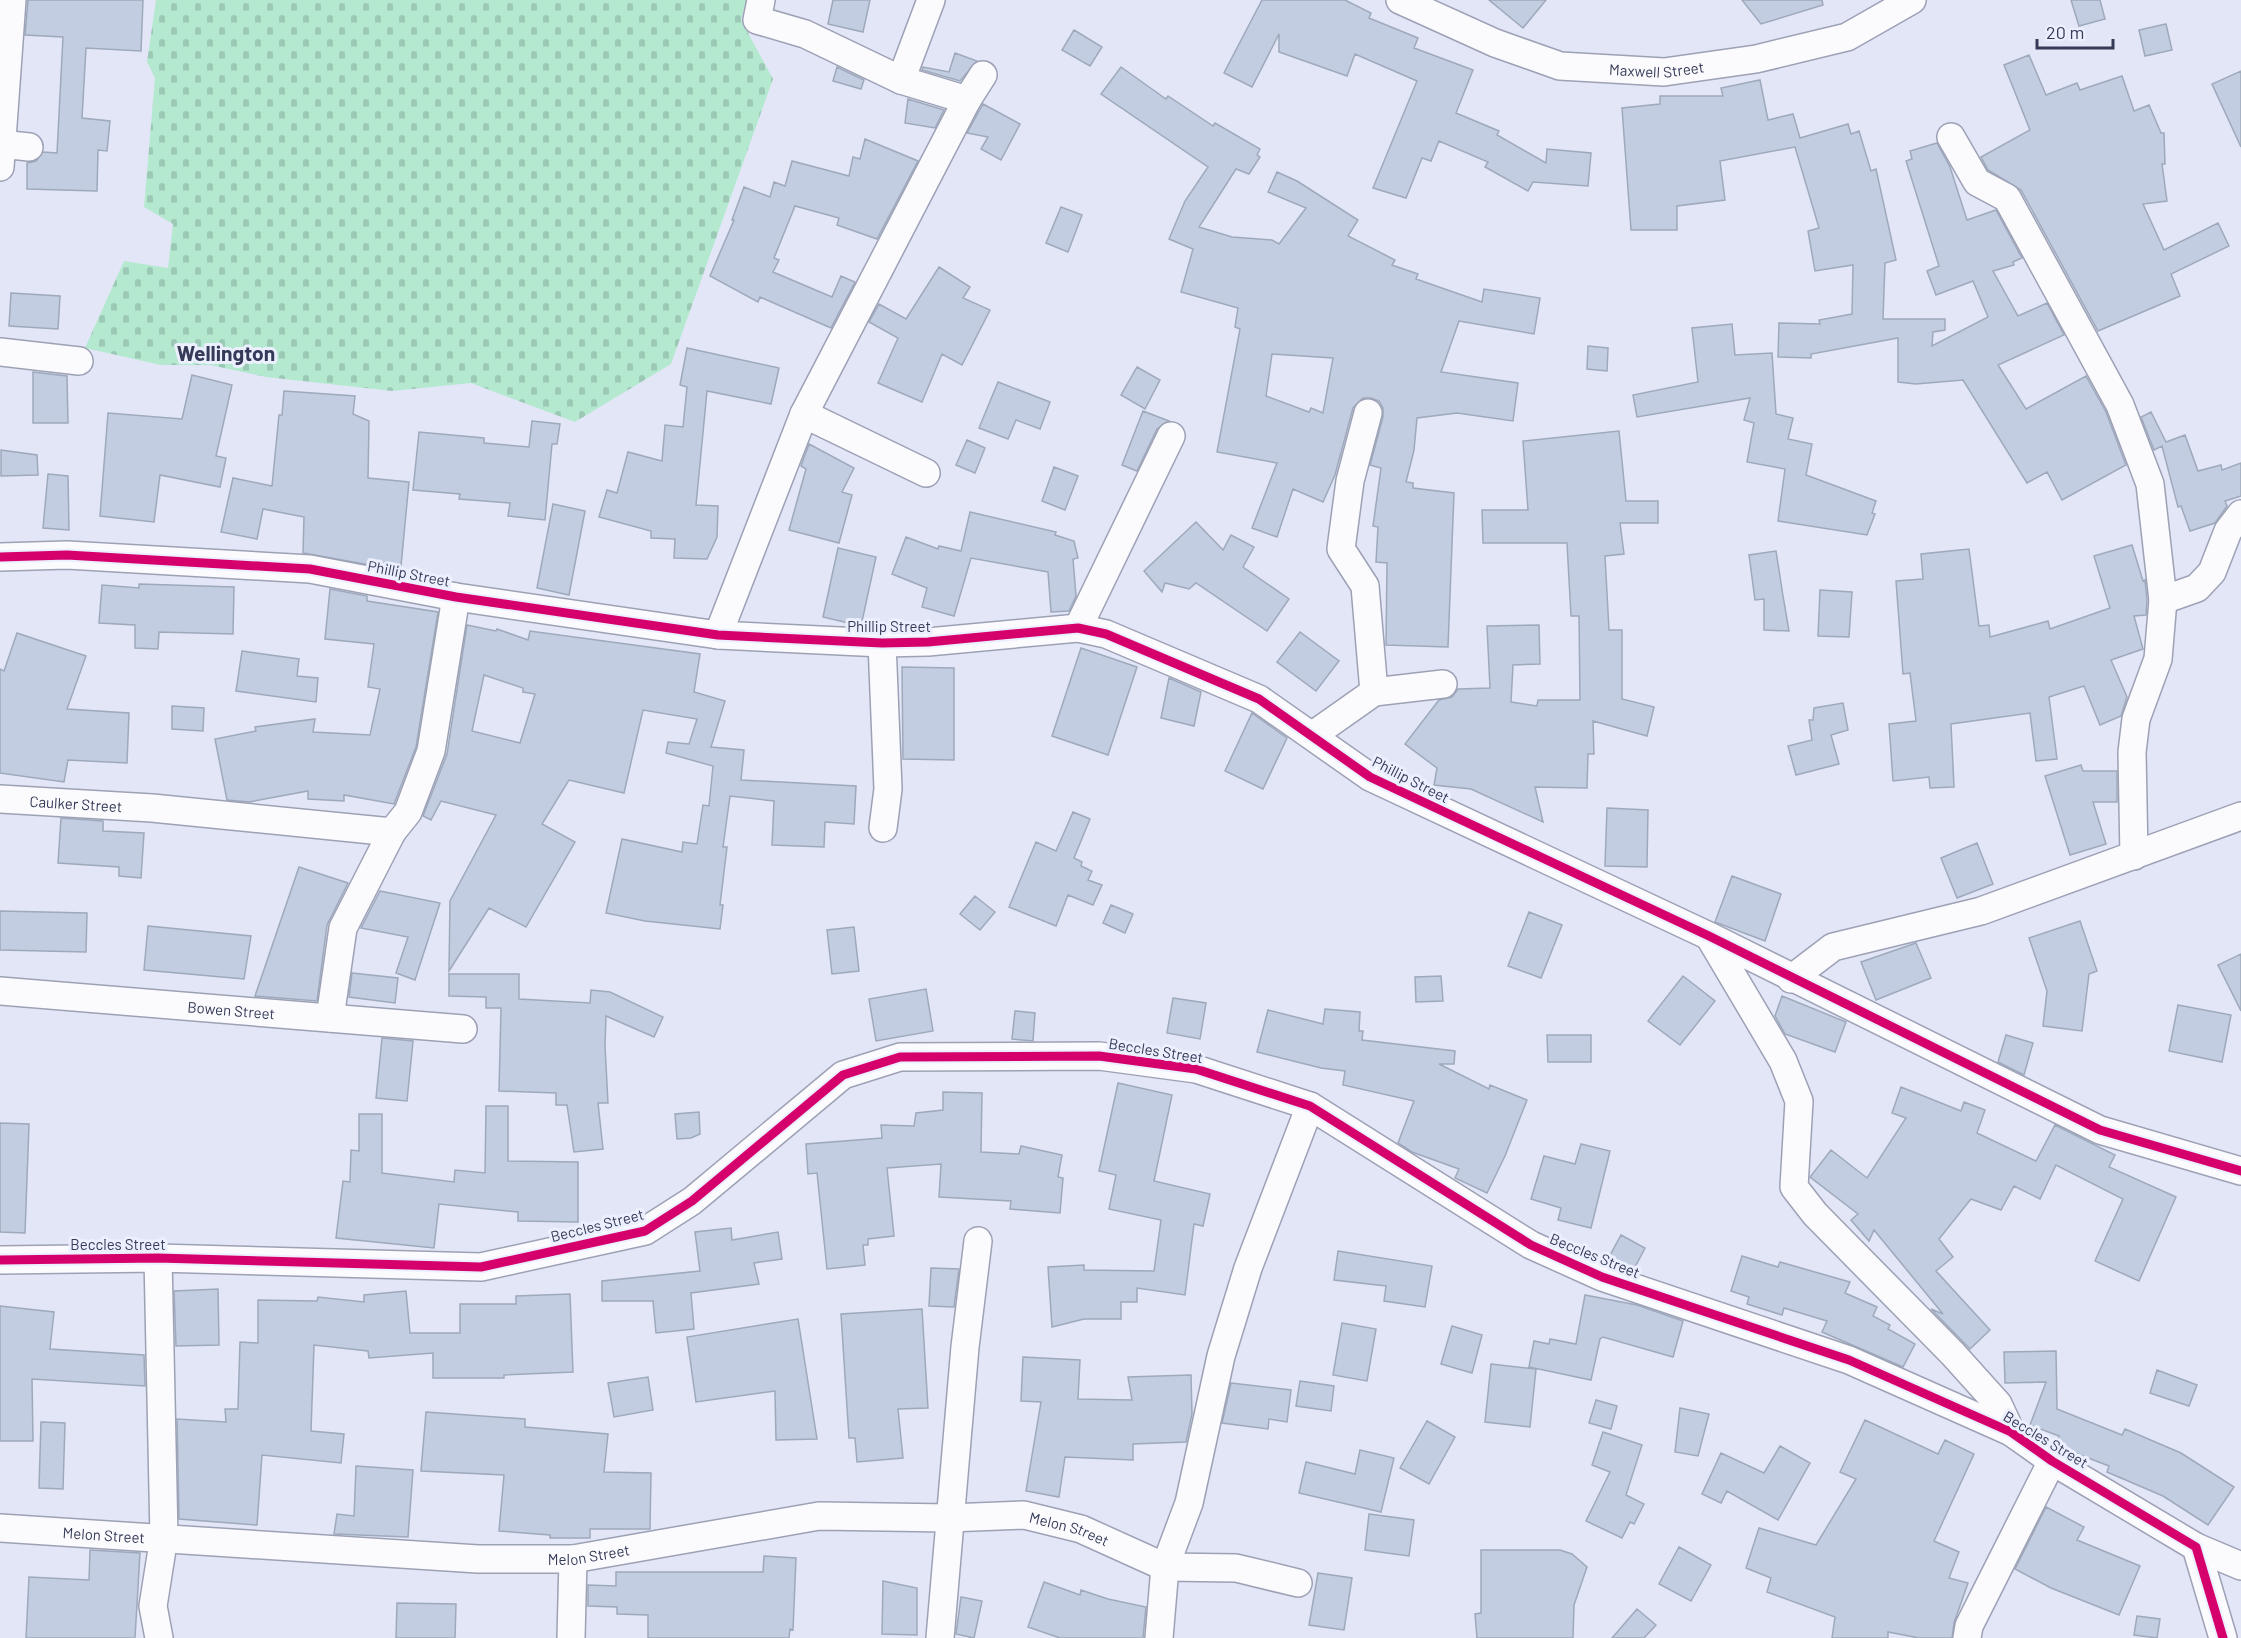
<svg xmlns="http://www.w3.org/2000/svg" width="2241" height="1638" font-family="Barlow,sans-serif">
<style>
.cemetery{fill:url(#cemetery-stones)}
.building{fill:#c2cde1;stroke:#9ea9bc;stroke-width:1.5;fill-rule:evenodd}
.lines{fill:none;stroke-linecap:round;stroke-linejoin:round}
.minor-casing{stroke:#9da1b5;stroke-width:30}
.minor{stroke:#fbfbfe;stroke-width:27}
.cycleway-casing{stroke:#ebeffe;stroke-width:13}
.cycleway{stroke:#d6006c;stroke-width:9}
.labels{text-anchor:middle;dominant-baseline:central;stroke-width:6;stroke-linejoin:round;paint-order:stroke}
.street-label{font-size:15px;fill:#343a57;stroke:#ebeffe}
.district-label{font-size:21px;font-weight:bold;fill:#343a57;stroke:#ebeffe}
</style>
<defs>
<pattern id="cemetery-stones" width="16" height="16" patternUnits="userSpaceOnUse" patternTransform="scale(1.5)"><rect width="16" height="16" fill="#b4e9d0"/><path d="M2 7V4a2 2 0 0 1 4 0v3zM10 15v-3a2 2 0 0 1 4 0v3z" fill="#9bc9b5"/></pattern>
</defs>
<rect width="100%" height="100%" fill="#e2e6f7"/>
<path class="cemetery" d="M156,0h590l-5,20 32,59 -102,285 -96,58 -104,-39 -79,8 -126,-14 -56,-12h-49l-76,-17 39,-87 44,7 5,-44 -29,-17 11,-129 -8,-16z"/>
<path class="building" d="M28,0h115l-2,51 -55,-3 -4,70 28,3 -3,30 -9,-1 -1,41 -70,-2v-26l9,-2 7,-9 14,1 6,-116 -38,-2z
M833,0h37l-7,32 -35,-8z
M1262,0h83l26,13 -2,5 49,20 -4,10 59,22 -17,43 43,18 -2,4 49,28 1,-14 44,4 -3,33 -55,-4 -5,9 -43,-24 3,-5 -49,-21 -8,20 -9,-3 -16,40 -33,-10 44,-107 -62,-27 -8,22 -68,-24v-18l-27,53 -28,-14z
M1489,0h57l-23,28z
M1742,0h80l1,5 -62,19z
M2071,0h29l5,19 -26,7z
M2166,24l6,26 -27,6 -6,-26z
M1074,30l28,17 -12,19 -28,-16z
M955,53l22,8 -17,20 -38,-11 1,-3 26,5z
M2029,55l17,40 31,-12 3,7 42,-14 12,35 15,-6 12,28h3l1,31h-3l5,37 -24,3 21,46 54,-27 11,23 -58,28 9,22 -82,35 -77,-141 -33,-20 -7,-13 49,-27 -26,-65z
M837,67l27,13 -3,9 -28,-8z
M1121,67l45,32 2,-3 45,30 2,-3 45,26 -3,6 3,2 -11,17 -13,-5 -37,58 33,10 40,3 7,4 27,-36 -38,-16 9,-20 20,9 61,39 -10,16 47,24 -3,5 26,9 -2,5 66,23 2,-13 56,9 -6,36 -75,-13 -18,51 77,11 -5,38 -56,-8 -40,5 -3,32 -8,32 7,1v5l41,5 -6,154 -62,-2 1,-82 -11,-1 2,-35 -5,-1 8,-58 -11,-3 13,-48v-9l-4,-7 -8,-3h-8l-10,10 -18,67 -12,27 -30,-13 -16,48 -25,-9 25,-65 -60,-11 23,-123 -5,-2 3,-19 -57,-16 12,-43 -24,-10 16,-38 23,-34 -107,-73zM1272,354l61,4 -10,55 -12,-5 -2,4 -43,-16z
M2241,71v76l-29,-63z
M1760,80l8,40 25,-6 7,24 48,-14 3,10 8,-3 12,40 5,-2 20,91 -11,3 -2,56h62v11l-12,2 -1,14 56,-29 -15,-36 -37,14 -9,-24 12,-5 -33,-105 6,-2 -2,-8 27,-8 13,24 17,53 29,-10 26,48 -9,4 1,3 -21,6 25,45 29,-13 17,32 -66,30 28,44 60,-33 20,36 20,53 -64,35 -15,-28 -20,11 -64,-103 -47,4 -18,-2v-44l-87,16v4l-33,-1 1,-34 41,1 -1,-4 33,-6 1,-49 -38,6 -7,-40 11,-3 -24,-81 -75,14 5,39 -48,6v24h-46l-9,-122 38,-4v-8h63l-2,-8z
M908,99l36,11 -9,18 -30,-5z
M983,104l37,20 -19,36 -20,-11 7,-12 -21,-4z
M865,139l53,22 -41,78 -40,-14 2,-7 -44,-12 -21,52 5,2 -6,12 59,25 9,-21 14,6 -24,46 -71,-31 -2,5 -48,-26 24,-56h-2l12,-33 26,10 4,-15 11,4 7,-25 57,15 4,-19 7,2z
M1061,207l21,8 -14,37 -22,-9z
M939,267l31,20 -7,11 27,12 -28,55 -20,-11 -20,48 -44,-19 20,-45 -29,-16 10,-18 27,15z
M11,293l49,3 -2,33 -49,-3z
M1732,324l3,31 37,-2 4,61 17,4 -5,21 24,5 -6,31 70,26 -4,12 3,1 -8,21 -89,-14 7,-52 -38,-7 7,-39 -10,-3 6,-22 -113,19 -4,-22 65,-13 -6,-54z
M1588,346l20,2 -1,23 -20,-2z
M687,348l92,20 -8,36 -64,-13 -11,114 22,1 -1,31 -10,22 -33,-1 1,-19 -24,-1v-7l-52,-14 8,-27 10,3 11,-41 34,9 3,-36 18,2 4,-40 -7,-2z
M1137,367l23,13 -15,29 -24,-14z
M33,372l34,4 1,47h-35z
M192,375l40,10 -16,71 10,2 -6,29 -60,-12 -6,47 -54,-6 8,-103 74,6z
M998,382l52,20 -10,27 -24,-9 -8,19 -29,-11z
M284,391l71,5 -2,18 16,7 -1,57 41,4 -8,84 -31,-1 -67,-12 1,-36 -41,-8 -6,30 -36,-7 12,-54 39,8 7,-71h3z
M1143,411l26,10 -12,8 -20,42 -15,-6z
M2151,412l15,30 19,-7 13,36 23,-6 1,5 19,-7v33l-16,5 2,5 -12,17 -25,8 -9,-25 -3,1 -16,-61 -8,4 -13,-33z
M532,421l28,3 -3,20h-5l-7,76 -37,-4 2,-13 -51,-4 1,-5 -47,-4 6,-58 65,6v5l45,4z
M1619,431l7,70h32v22h-38l4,31 -19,2 4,74h13v69l32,8 -7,29 -54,-15 1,33h-6l-1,34 -52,-1 8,35 -72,-33 -37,-4 3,-17 -32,-24 34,-44 13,-3 6,-8 32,-1 -3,-62 52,-1 1,39 -27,1 -2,37 26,4 1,-6h42l-1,-84h-8l-4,-73h-84l-1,-33h46l-5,-69z
M967,440l18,8 -10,25 -19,-8z
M809,444l45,24 -12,24 10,3 -13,48 -50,-13 17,-61 -5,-3z
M1,450l36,5 1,20 -37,1z
M1054,467l24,9 -13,34 -23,-9z
M48,474l20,2 1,54 -26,-2z
M553,504l32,7 -16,84 -32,-7z
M970,512l86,20 -1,3 19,6 4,17 -5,1 3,37 -7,15 -18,1 -3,-40 -77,-14 -17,58 -32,-9 5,-19 -35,-14 14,-37 32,12 1,-3 22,5z
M1196,522l27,28 8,-15 23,12 -11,20 46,32 -22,32 -71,-48 -7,6 -24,-6 -3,9 -18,-21z
M2132,545l11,36 2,-1 2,20 -1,15 -12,1 9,33 -32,11 16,37 -6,19 -21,9 -16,-39 -35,11 8,62 -21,2 -6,-48 -79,11 3,63 -24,1 -1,-11 -36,4 -4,-57 27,-3 -6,-48 -7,1 -7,-93 27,-2 -2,-25 48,-5 10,77 10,-1 1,12 58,-16 2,8 60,-21 -16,-52z
M838,548l38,9 -15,69 -38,-9z
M1776,551l7,45 6,35 -25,-1v-31l-9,1 -6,-45z
M139,584l95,3 -1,47 -74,-2 -1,17 -23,-1v-23l-36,-2 3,-38 37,3z
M330,589l37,7v5l71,11 -22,135 -22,57 -50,-9v6l-36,-2v-8l-59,11 -22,-2 -12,-61 41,-8 -1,-4 60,-8 -2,13 57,3 10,-46 -12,-2 6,-43 -49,-5z
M1820,590l32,2 -3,45 -31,-1z
M467,625l29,6 1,-2 31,11 2,-9 170,23 -6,38 31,9 -14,46 33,3 -3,30 115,6 -2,38 -29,-2 -1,25 -52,-2 2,-44 -44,-5 -7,51h4l-7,58h3l-3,24 -75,-8 -39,-8 16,-74 60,13 1,-10 14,2 6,-39 6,1 4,-40 -47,-13 2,-11 21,2 8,-25 -54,-9 -19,83 -55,-13 -27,44 33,18 -49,85 -37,-19 -40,63 1,-70 46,-86 -55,-14 -10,19 -8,-4 24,-62zM484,675l39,13v4l12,2 -15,49 -48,-12z
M1300,632l39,29 -23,30 -39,-29z
M17,633l69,23 -19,53 62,4 -2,50 -59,-3 -4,22 -64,-9v-104l4,2z
M1081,648l56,19 -29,88 -56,-19z
M242,651l57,8 -2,17 21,2 -2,24 -80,-11z
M902,667l52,1v92l-51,-1z
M1169,678l32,14 -7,34 -33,-8z
M1843,703l5,27 -17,5 8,29 -43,11 -8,-29 24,-6 -3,-20h4l1,-12z
M172,706l32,2 -1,23 -31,-2z
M1252,713l35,25 -24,51 -38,-18z
M2081,765l2,6h34v31h-24l13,42 -36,11 -25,-79z
M1607,808l41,2 -1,57 -42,-1z
M1073,812l17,7 -16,39 8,4 -1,4 11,5 -4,9 14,5 -9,20 -25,-10 -12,31 -47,-19 27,-65 20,9z
M61,818l42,3v10l41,2 -3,45 -22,-2v-9l-61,-4z
M1977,843l16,41 -36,14 -16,-40z
M299,867l49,16 -21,42 -10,76 -62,-5z
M1732,876l49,18 -16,47 -50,-19z
M380,891l60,12 -25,77 -19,-7 12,-36 -47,-9z
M975,896l20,16 -15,18 -20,-16z
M1111,905l22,9 -8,19 -22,-10z
M0,911l87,2 -1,39 -86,-2z
M1529,912l33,13 -21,53 -33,-12z
M2080,921l17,50 -8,3 -7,57 -39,-5 4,-35 -18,-53z
M148,926l103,10 -7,43 -100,-9z
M854,927l5,44 -27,3 -5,-44z
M1916,943l15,35 -55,22 -15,-38z
M2241,954v57l-23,-46z
M352,973l46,5 -3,25 -46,-6z
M449,974h70v25l71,4 1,-13 19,2 53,25 -9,20 -48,-21 -1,30 3,57h-10l5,46 -29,3 -7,-47h-11v-12l-57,-2 2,-83h-15v-11l-37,-1z
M1441,976l2,25 -27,1 -1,-25z
M1683,976l32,25 -35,44 -32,-24z
M926,989l7,42 -57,10 -7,-42z
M1782,996l64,26 -11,30 -50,-18 -10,-18z
M1173,998l33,5 -6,36 -33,-6z
M2178,1005l53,10 -9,47 -53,-11z
M1325,1009l35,3 -1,19h4l-1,9 93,11 -1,13h-15l50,25 1,-4 37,15 -22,56 -18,37 -32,-15 4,-9 -47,-17 -14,-9 16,-42 -71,-16 2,-14 -24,-3 -64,-16 11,-42 55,14z
M1015,1011l20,2 -2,28 -21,-2z
M1547,1035h44v27h-43z
M2006,1035l27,8 -9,32 -26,-13z
M382,1038l31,3 -6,60 -31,-3z
M1118,1083l54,12 -18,86 56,13 -7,32 -9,-2 -9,71 -48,-7v14h-16v17h-37l-32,8 -4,-60 36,-2v5l70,1 7,-51 -52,-11 7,-34 -17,-4z
M1901,1087l60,24 3,-9 21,8 -8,23 59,28 19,-36 60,30 -6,12 67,30 -37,84 -44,-20 28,-62 -67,-34 -16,34 -26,-13 -13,24 -30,-11 -32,40 14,18 -17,14 54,59 -20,19 -39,-40 12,5 -69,-84 -5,11 -18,-21 7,-6 -48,-37 21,-27 36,28 39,-60 -14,-5z
M943,1092l39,1 -1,59 38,2 2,-8 41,9 -4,22 5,1 -3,35 -50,-4 1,-8 -72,-4 2,-33 -54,4 7,68 -26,3v6h-5l2,20 -38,4 -10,-96 -9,1 -2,-30 76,-6 -1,-13 33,1 2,-13 27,-3z
M486,1106h22v55l70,1v60l-60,-1v-9l-79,-8 -5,44 -98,-10 7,-57 7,1 1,-32 8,1v-37h23v59l72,9 1,-12 30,3z
M699,1112l1,22 -9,4 -14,1 -2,-25z
M0,1123l29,1 -4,109 -25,-1z
M1581,1144l29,7 -19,77 -33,-8 3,-12 -30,-9 13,-43 31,8z
M731,1228l1,12 46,-8 4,27 -28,4 5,21 -68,9 3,36 -38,4 -3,-32h-51v-20l98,-10 -5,-39z
M1621,1235l24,13 -12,23 -25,-12z
M1338,1251l94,15 -7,41 -41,-6 2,-15 -52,-6z
M1742,1256l36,11 2,-5 70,20 -5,11 32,14 -4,9 17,9 -2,4 27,15 -12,23 -81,-35 5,-11 -43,-13 -2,7 -35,-11 2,-7 -18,-6z
M931,1268l28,1 -5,38 -25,-1z
M218,1289l1,56 -43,1 -2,-55z
M406,1291l4,42h50v-29h56v-8l54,-2 3,78 -69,3v3h-71v-25l-64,5 -1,-7 -54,-6 -3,86 33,3 -3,29 -79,-8 -5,70 -78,-6 -2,-100 49,3 -1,-13h13l2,-67 18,1v-43l59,1 1,-4 46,5v-7z
M1585,1295l52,10 46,16 -10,36 -70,-20 -3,2 -9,41 -62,-13 5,-26 15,3 1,-5 26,5z
M0,1306l54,6 -4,37 94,6 1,31 -113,-7 1,62h-33z
M922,1309l6,99 -30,1 5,49 -46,4 -2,-24h-6l-8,-124z
M798,1319l19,120 -41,1 -1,-49 -79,11 -9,-65z
M1342,1323l34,6 -9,52 -34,-6z
M1452,1326l30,9 -10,38 -31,-9z
M2056,1351l1,58 65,26 3,-6 56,24 53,34 -26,38 -45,-29 -56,-24 2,-6 -49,-19 -4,-3 3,-8 -29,-11 16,-43 -41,1 -1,-31z
M1023,1357l57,3 -2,39 54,1 -4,-23 63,-2 1,39 -6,28 -53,2v16l-68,-3 -6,40 -33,-6 15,-89 -20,-1z
M1491,1364l45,5 -6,58 -45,-5z
M2157,1370l40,15 -8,21 -39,-13z
M648,1377l5,33 -39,7 -6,-34z
M1300,1381l34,5 -3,25 -35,-5z
M1231,1383l60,7 -4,32 -18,-3 -1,10 -46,-6z
M1596,1400l21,6 -6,23 -22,-6z
M1680,1408l29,6 -11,42 -23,-4z
M426,1412l99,7v8l83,7 -4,38 47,1 -1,56h-60v9h-40v-3l-51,-4 5,-56 -83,-4z
M1865,1420l73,34 7,-14 29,14 -40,87 25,11 -10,26 19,5 -14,40 -2,15h-33l-31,-6v6h-56l3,-21 -68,-25 4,-14 -25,-10 13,-40 57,17 40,-66 -16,-7z
M1427,1421l28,16 -26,47 -29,-16z
M41,1422l24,1 -2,66 -24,-1z
M1603,1432l39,13 -16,50 18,9 -10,20 -4,-2 -8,16 -36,-17 24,-49 -18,-7z
M1780,1446l30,17 -32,57 -51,-29 -6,12 -19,-9 19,-41 43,20z
M1360,1450l34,8 -13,54 -82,-19 7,-31 49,12z
M356,1466l57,4 -5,67 -74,-3 3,-20 17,2z
M2046,1507l38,20 -7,13 63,26 -21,49 -68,-27 -36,-19z
M1369,1514l45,6 -5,36 -44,-6z
M1679,1547l32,18 -20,36 -32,-17z
M90,1550l50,3 -5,85h-109l3,-61 60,3z
M1481,1550h79l12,4 15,13 -13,38 -1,33h-96l-2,-24 6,-1z
M764,1556l32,2 -3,72 -3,-1 -1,9h-141v-23l-31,-1v-7l-29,-1v-21l28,1v-14h147z
M1318,1573l34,5 -8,52 -35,-5z
M883,1581l34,7v47l-35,-1z
M1044,1582l36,13 1,-5 27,9 38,8 -3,31h-83l-32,-11z
M961,1597l21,4 -8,37 -18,-4z
M397,1603l59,1 -1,34h-59z
M1637,1609l19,16 -12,13h-32z
M2137,1616l23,3 -3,19 -23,-3z"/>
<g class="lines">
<defs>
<g id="minor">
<path d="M761,0l-4,20 48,14 96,46 66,20"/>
<path id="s1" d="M1400,0l95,43 65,23 104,6 92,-13 91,-22 65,-37"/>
<path d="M901,80l30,-80"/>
<path d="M1951,137l26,45 30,16 113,207 30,79 13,116 -5,59 -22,60 -4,33 2,104"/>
<path d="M0,144l29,3"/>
<path d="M0,167l12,-167"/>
<path d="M0,352l79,9"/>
<path d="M1368,413l-18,68 -9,68 24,37 9,106"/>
<path d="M804,414l122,59"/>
<path d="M0,557l67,-2 243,14 146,28 262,38 164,8 46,-1 150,-14 28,6 153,65 111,78 339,159 391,194 141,41"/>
<path d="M2163,600l34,-12 15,-16 16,-41 13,-17"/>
<path d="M1078,628l93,-192"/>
<path d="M718,635l86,-221 163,-314 16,-25"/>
<path d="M882,643l6,146 -5,39"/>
<path d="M1313,735l61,-43 69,-8"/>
<path id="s2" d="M0,799l152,9 240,24"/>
<path d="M1709,936l74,125 16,40 -5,86 21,27 138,140 45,50 13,28"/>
<path d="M1791,979l42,-32 148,-36 260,-95"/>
<path id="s3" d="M0,991l463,38"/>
<path d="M330,1018l13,-90 49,-96 16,-20 23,-61 25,-154"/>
<path d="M158,1258l6,279 -11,69 6,32"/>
<path d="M0,1260l158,-2 323,9 164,-36 47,-30 151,-126 57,-18 199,-1 97,13 114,37 221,139 71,32 247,83 162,72 41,29 144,86 27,91"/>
<path id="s4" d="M0,1528l478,31h95l246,-43 130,2 75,-3 57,14 84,38 71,1 62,15"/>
<path d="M2196,1547l45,19"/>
<path d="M571,1638l2,-79"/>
<path d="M940,1638l25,-291 13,-106"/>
<path d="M1159,1638l6,-71 24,-64 32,-147 27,-88 62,-162"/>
<path d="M1967,1638l2,-12 83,-165"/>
</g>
</defs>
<use href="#minor" class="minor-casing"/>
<use href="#minor" class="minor"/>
<defs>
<path id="cycleway" d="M0,557l67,-2 243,14 146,28 262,38 164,8 46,-1 150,-14 28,6 153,65 111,78 339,159 391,194 141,41
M0,1260l158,-2 323,9 164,-36 47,-30 151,-126 57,-18 199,-1 97,13 114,37 221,139 71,32 247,83 162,72 41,29 144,86 27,91"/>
</defs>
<use href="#cycleway" class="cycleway-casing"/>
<use href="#cycleway" class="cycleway"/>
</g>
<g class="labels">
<g class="street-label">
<text stroke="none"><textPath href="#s1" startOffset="270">Maxwell Street</textPath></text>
<text transform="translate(409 573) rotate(11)">Phillip Street</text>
<text x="889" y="626">Phillip Street</text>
<text transform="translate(1411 779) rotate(27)">Phillip Street</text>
<text stroke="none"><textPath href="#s2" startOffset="76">Caulker Street</textPath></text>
<text stroke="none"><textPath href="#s3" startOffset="232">Bowen Street</textPath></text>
<text transform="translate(1156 1050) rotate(9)">Beccles Street</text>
<text transform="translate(597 1225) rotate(-14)">Beccles Street</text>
<text x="118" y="1244">Beccles Street</text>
<text transform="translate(1595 1255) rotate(22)">Beccles Street</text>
<text transform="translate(2046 1439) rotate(31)">Beccles Street</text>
<text stroke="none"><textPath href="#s4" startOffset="1076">Melon Street</textPath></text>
<text stroke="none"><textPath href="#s4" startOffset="104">Melon Street</textPath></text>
<text stroke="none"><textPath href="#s4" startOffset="590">Melon Street</textPath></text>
</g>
<g class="district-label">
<text x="226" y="352">Wellington</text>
</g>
</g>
<path d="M2037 39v9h76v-9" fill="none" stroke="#343a57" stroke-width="3"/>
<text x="2046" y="39" font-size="18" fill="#343a57" stroke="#ebeffe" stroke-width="4.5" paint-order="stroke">20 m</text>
</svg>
